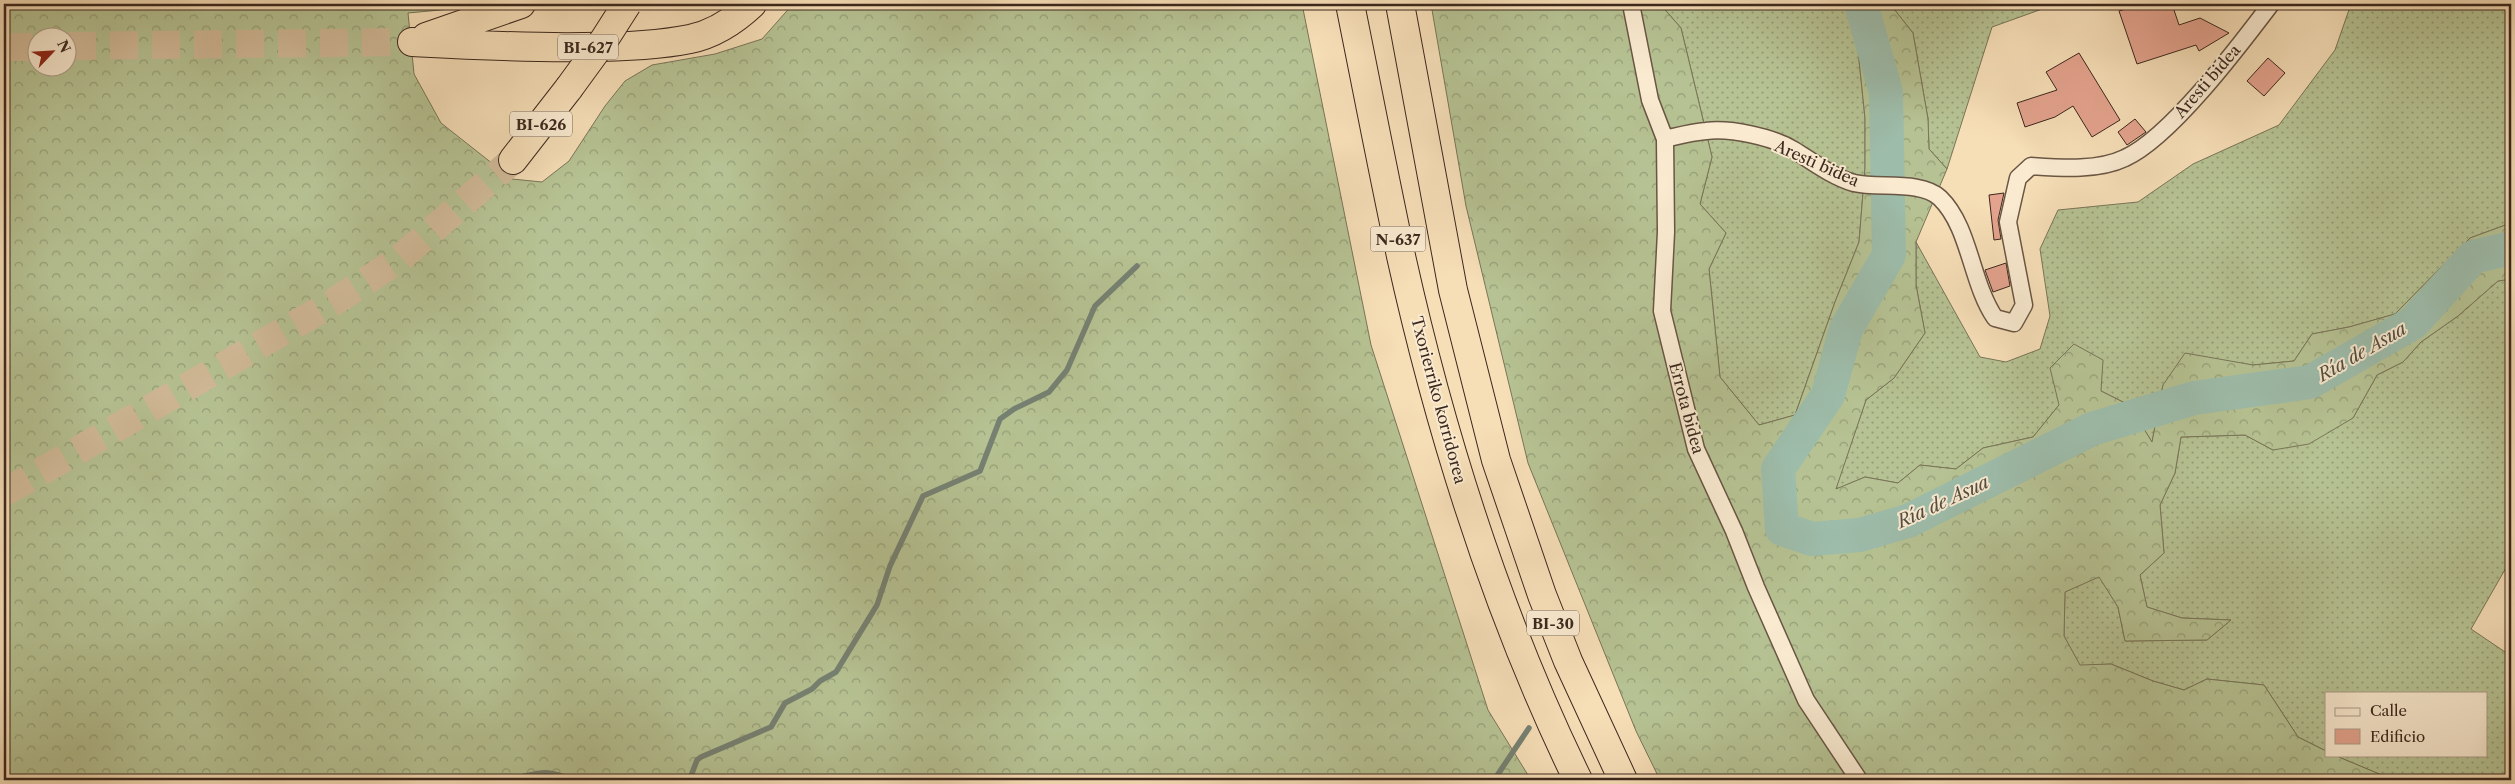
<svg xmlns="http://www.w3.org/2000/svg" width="2515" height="784" font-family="'Libre Caslon Text',serif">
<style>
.grass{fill:url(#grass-dots);stroke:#797558}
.forest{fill:url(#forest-crowns);stroke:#797558;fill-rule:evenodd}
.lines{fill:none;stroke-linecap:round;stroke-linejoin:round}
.stream{stroke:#768172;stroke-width:5.5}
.river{stroke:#9dbcaa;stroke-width:34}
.building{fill:#e4a38e;stroke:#3c281e}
.highway-tunnel{stroke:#d1ba98;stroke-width:28;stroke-dasharray:28 14;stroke-linecap:butt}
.street-casing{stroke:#6a5644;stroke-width:19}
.highway-casing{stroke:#3c281e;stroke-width:30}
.street{stroke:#f9ead0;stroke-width:16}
.highway{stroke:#f6deb7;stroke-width:28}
.highway-bridge-casing{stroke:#3c281e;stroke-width:30;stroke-linecap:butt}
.highway-bridge{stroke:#f6deb7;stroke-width:28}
.labels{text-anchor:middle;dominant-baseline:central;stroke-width:4;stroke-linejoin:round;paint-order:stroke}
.shield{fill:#f9ead0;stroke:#756253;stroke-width:1}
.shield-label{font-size:15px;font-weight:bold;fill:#3c281e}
.street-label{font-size:16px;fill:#3c281e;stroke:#f9ead0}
.water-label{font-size:18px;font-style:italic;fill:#544d41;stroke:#f9ead0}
</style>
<defs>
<pattern id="grass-dots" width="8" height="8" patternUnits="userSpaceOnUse" patternTransform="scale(1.25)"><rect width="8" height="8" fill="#b6c293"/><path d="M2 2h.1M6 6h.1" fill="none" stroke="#959e77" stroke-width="1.8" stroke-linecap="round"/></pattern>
<pattern id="forest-crowns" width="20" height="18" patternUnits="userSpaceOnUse" patternTransform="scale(1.25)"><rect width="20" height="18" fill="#b6c293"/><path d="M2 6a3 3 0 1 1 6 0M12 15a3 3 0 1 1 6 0" fill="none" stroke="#959e77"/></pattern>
</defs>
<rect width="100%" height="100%" fill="#f6deb7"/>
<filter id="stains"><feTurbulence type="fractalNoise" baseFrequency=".004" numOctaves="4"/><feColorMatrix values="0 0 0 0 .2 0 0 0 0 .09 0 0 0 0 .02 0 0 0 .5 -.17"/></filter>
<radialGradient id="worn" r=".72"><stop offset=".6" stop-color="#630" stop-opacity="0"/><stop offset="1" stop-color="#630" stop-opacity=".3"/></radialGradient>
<path class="grass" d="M1660,4h186l10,27 9,87v50l-6,74 -24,60 -40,113 -36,10 -39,-48 -11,-108 17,-36 -26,-29 12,-47 -31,-129z
M1890,4h166l-64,23 -45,142 -18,-20 -1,-30 -15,-86z
M2351,4h160v219l-41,15 -75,76 -46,13 -37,7 -18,27 -41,4 -24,-3 -66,23 -11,57 -23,-37 -28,-14 -42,14 -26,32 -50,11 -27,21 -36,-4 -22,18 -33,-6 -30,13 31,-90 28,-22 31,-45 -9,-48v-43l64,115 26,5 34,-13 10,-33 -10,-67 18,-39 80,-8 55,-38 86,-39 56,-75z
M2511,279v280l-40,70 40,27v124h-124l-3,-4 -50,-21h152v-62h-160v58l-28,-14 -34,-52 -57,-6 -23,11 -31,-9 -42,-17 -31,2 -16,-30 1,-44 34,-16 19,31 7,34 82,-1 24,-20 -49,-2 -35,-11 -7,-32 24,-22 -4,-48 15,-32 6,-36 64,-2 28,15 80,-32 24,-43 26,-13 18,-20 37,-26 40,-35z"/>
<path class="forest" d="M4,4h465l-8,4 -53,5 6,61 27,49 71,56 30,3 27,-21 36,-55 20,-25 27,-16 63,-11 47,-15 31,-35h509l69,341 117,365 43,70h-1527zM38,38h30v30h-30z
M1431,4h229l21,24 31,129 -12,47 26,29 -17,36 11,108 39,48 36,-10 40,-113 24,-60 6,-74v-50l-9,-87 -10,-27h44l23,29 15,86 1,30 18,20 -31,73v43l9,48 -31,45 -28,22 -30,89 29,-12 33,6 22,-18 36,4 27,-21 50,-11 26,-32 -9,-37 24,-24 29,16 -2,31 28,14 23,37 11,-57 22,-32 68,12 41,-4 18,-27 37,-7 46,-13 75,-76 41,-15v56l-13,2 -40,35 -37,26 -18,20 -26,13 -24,43 -44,26 -36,6 -28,-15 -64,2 -6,36 -15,32 4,48 -24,22 7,32 35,11 49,2 -24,20 -82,1 -7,-34 -19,-30 -34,15 -1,44 16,29 31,-1 42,17 31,9 23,-11 57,6 34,52 28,14v4h8l50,21 3,4h-727l-24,-49 -108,-268 -62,-257z"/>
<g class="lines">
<path class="stream" d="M503,780c33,-3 35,-15 70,0
M683,780l8,-4 6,-16 4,-3 70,-30 14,-24 27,-14 8,-8 16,-9 41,-67 13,-39 33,-70 57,-25 20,-52 14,-10 35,-17 18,-22 28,-64 42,-40
M1494,780l35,-52"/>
<path class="river" d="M1861,4l25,88 3,163 -43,74 -18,66 -50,74 4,60 30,10 48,-4 48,-14 184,-92 102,-31 116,-16 103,-59 60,-66 38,-9"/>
</g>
<path class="building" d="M2141,4h31l7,21 21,-7 29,15 -30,18 -3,-6 -59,19 -18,-53z
M2079,53l41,67 -28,17 -19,-31 -18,11 -30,10 -8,-24 40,-13 -11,-18z
M2268,58l17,15 -21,23 -17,-15z
M2135,119l11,13 -19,13 -9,-13z
M2004,193l-6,27 3,19 -7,1 -5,-45z
M2006,263l4,23 -17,6 -8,-22z"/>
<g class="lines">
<path class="highway-tunnel" d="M68,46l344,-4
M4,47h34
M4,493l328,-190 66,-43 115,-100"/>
<defs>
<path id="street" d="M1631,4l19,96 15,39 1,93 -4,79 34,138 38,82 22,56 50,113 53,80
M1665,139c13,-3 27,-7 41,-8 25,-3 67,6 88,19 19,12 39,27 60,33 24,6 67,-3 86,15 30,29 31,85 55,120l19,5 10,-18 -16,-83 10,-44 13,-12c30,2 67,5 94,-8 45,-20 115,-113 146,-154"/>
<path id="highway" d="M1350,4c17,84 33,168 51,252 40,180 96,358 177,524
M1400,4l53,286 43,170 46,135 26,66 55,119
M426,37l95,-33
M412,42c58,3 114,6 172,5 35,0 71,-1 106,-8 24,-5 45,-19 62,-35
M513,160l56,-72"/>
</defs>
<use href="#street" class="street-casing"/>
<use href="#highway" class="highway-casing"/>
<use href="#street" class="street"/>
<use href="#highway" class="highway"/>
<defs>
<path id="highway-bridge" d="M569,88l35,-48 23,-36"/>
</defs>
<use href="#highway-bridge" class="highway-bridge-casing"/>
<use href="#highway-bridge" class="highway-bridge"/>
</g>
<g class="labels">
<g class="shield">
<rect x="558" y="34.5" width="60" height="25" rx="4"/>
<rect x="510" y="111.5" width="62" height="25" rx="4"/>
<rect x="1370.5" y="226.5" width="55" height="25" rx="4"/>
<rect x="1527" y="610.5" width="52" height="25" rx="4"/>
</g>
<g class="shield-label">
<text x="588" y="47">BI-627</text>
<text x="541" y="124">BI-626</text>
<text x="1398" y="239">N-637</text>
<text x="1553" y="623">BI-30</text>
</g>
<g class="street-label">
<text transform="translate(2207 81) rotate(-49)">Aresti bidea</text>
<text transform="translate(1817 163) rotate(24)">Aresti bidea</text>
<text transform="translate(1439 400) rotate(75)">Txorierriko korridorea</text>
<text transform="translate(1687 408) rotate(75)">Errota bidea</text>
</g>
<g class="water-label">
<text transform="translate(2362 352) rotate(-30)">Ría de Asua</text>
<text transform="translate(1943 502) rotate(-25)">Ría de Asua</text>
</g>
</g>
<rect width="2515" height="784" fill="none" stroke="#f6deb7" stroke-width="20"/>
<rect x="5" y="5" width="2505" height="774" fill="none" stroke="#3c281e" stroke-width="2.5"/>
<rect x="10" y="10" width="2495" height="764" fill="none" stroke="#3c281e"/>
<rect x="2325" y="692" width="162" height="65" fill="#f9ead0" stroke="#ad9c89"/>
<rect x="2335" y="708" width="25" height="8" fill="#f9ead0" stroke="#ad9c89"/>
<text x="2370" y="716" font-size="15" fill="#3c281e">Calle</text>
<rect x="2335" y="729" width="25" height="15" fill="#e4a38e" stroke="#ad9c89"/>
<text x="2370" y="742" font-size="15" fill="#3c281e">Edificio</text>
<g transform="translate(52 52) rotate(65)"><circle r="24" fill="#f9ead0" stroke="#ad9c89"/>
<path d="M0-4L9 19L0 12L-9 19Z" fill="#8f2418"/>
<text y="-8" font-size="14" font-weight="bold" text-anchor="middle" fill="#3c281e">N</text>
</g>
<rect width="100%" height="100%" filter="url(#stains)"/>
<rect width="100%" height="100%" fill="url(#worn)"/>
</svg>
